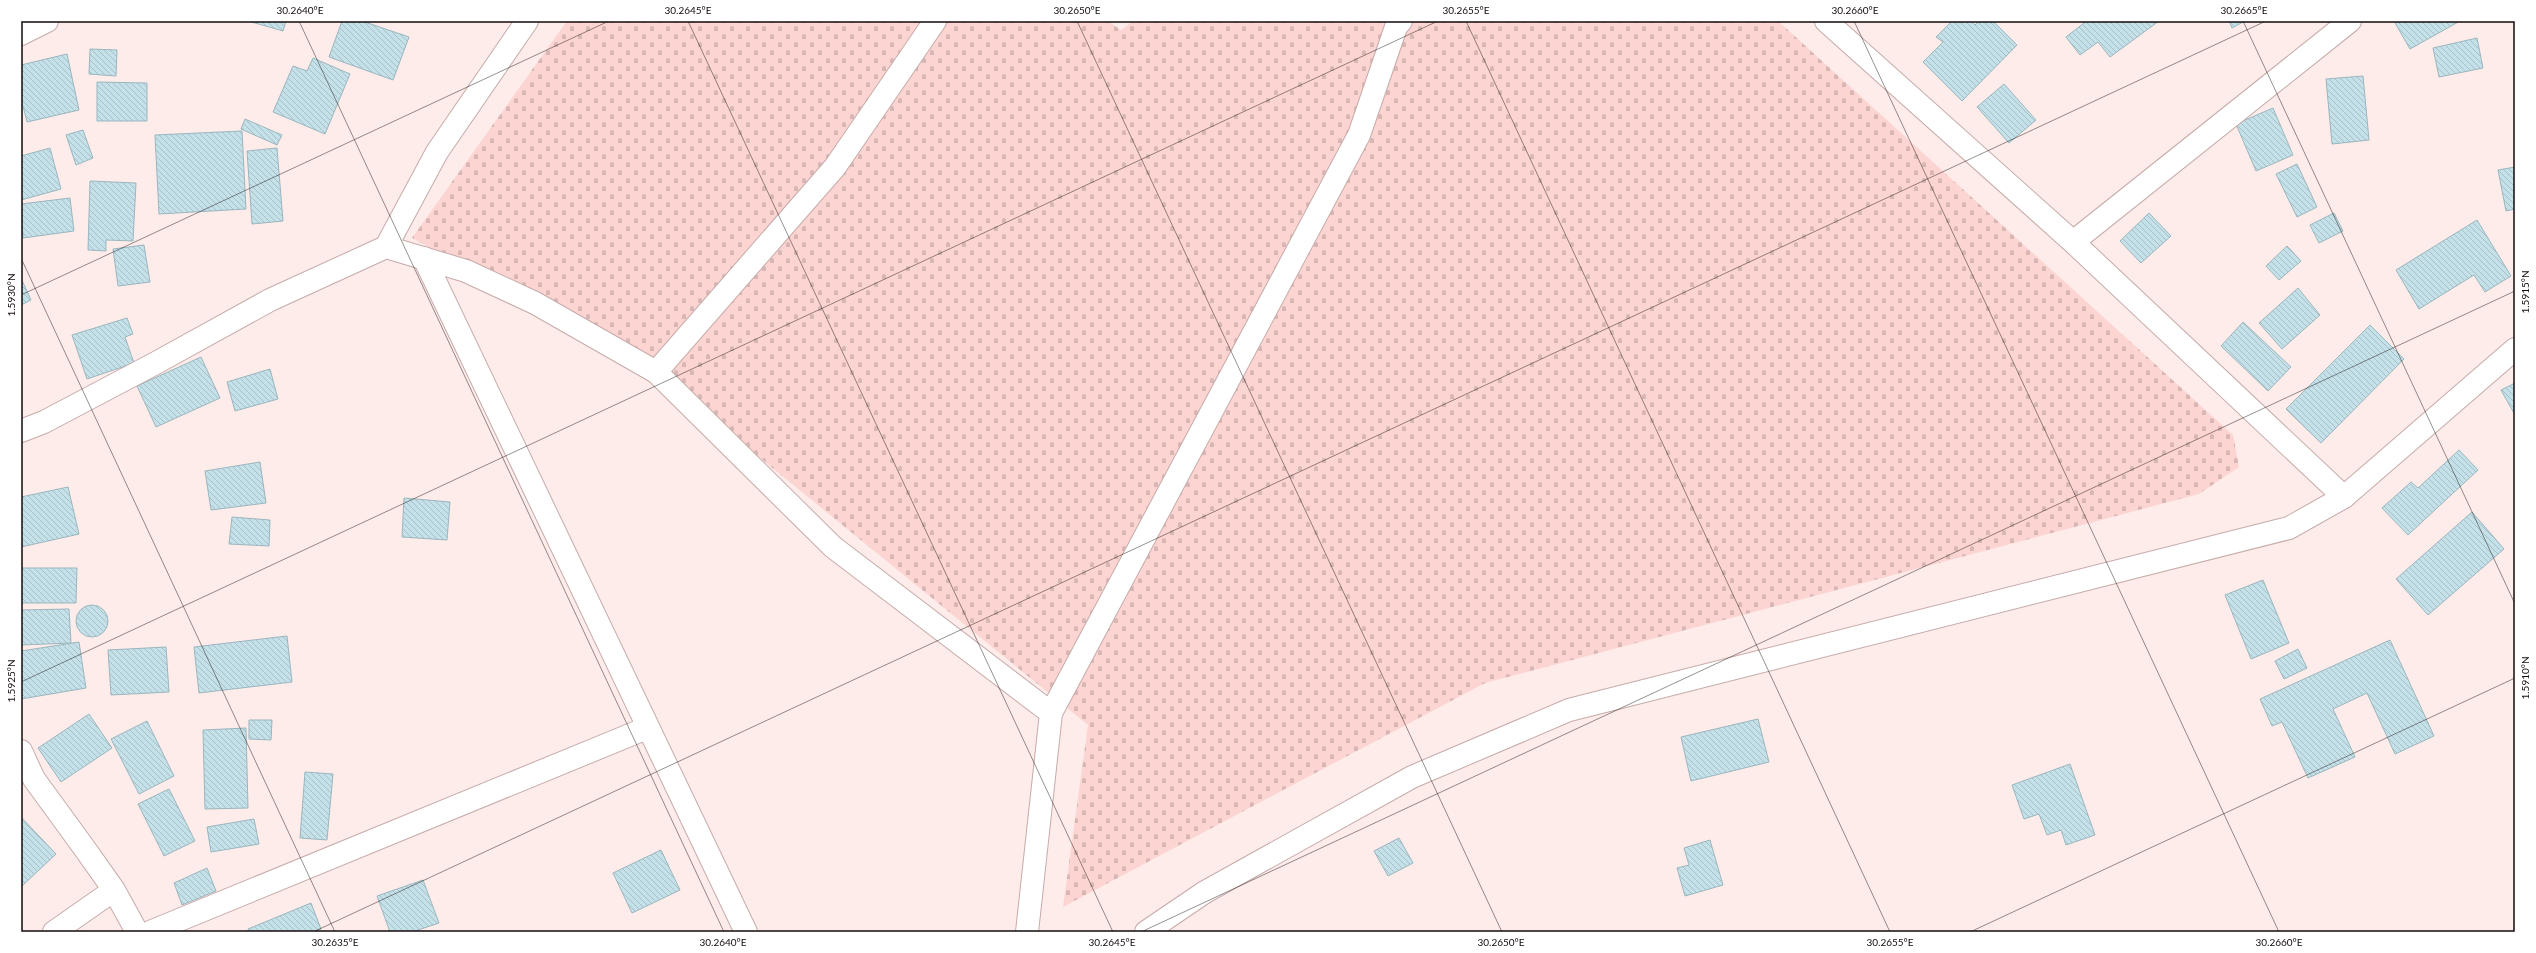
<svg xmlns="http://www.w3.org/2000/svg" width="2536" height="953" font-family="Lato,sans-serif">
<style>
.cemetery{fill:url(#cemetery-stones)}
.building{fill:url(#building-back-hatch);stroke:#9bb6be}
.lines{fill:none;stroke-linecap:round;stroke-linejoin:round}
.lane-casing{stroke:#c6aba9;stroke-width:24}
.street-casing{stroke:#c6aba9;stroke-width:24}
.secondary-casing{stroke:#c6aba9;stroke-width:24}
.lane{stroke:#fff;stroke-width:22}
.street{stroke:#fff;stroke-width:22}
.secondary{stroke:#fff;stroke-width:22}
.ticks{fill:none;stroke:#130a0a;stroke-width:1;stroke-opacity:0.45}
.neatline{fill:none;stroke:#130a0a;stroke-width:1.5}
.ticks-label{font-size:10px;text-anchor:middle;fill:#130a0a}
</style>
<defs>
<pattern id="cemetery-stones" width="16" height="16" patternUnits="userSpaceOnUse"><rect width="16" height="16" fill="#fcd5d2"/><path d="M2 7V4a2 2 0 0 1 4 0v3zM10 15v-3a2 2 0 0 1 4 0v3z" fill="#d7b6b3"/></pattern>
<pattern id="building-back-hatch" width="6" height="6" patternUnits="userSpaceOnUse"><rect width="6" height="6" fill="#c4e0e8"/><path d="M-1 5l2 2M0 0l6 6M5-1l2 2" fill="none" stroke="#a8bfc6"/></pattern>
</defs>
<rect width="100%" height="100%" fill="#fdecea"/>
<path class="cemetery" d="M567,21h541l13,9 12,-9h162l5,2 10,-2h468l455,414 6,32 -40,27 -714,189 -422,224 25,-182 -441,-359 -235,-128z"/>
<path class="building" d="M248,21h38l-3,10z
M342,21h20l47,16 -16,43 -64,-23z
M1952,21h19l4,4 4,-4h14l24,24 -55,56 -39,-39 20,-20 -7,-5z
M2083,21h76l-49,36 -12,-15 -18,13 -14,-18 18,-14z
M2229,21h16l-13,7z
M2394,21h66l-50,28z
M2477,38l6,30 -44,9 -6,-29z
M90,49l27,1 -1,26 -27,-2z
M67,54l12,56 -52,12 -4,-16h-2v-41z
M313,58l37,16 -25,60 -52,-22 20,-46 14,5z
M2363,76l6,64 -37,4 -6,-65z
M97,82l50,1v38h-50z
M2004,84l32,36 -27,23 -32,-36z
M2273,108l20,47 -37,16 -20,-47z
M245,119l37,16 -5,10 -36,-16z
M83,130l10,28 -17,7 -10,-30z
M242,131l4,78 -87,5 -4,-79z
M50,148l11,41 -40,11v-44z
M277,148l6,73 -31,3 -5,-73z
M2297,164l20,43 -20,10 -21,-43z
M2515,167v42l-9,2 -8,-41z
M90,181l46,2 -3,58 -27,-1v11l-18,-1z
M70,198l4,33 -51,7 -2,-34z
M2149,213l22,23 -30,27 -21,-22z
M2334,213l9,18 -24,12 -9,-18z
M2477,220l34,56 -26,16 -11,-17 -55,34 -23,-39z
M144,245l6,37 -32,4 -5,-37z
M2287,246l14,15 -22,19 -13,-14z
M21,278l10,22 -10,5z
M2298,288l22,27 -38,34 -23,-26z
M127,318l6,16 -8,3 9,26 -47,16 -15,-44z
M2243,322l48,45 -23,24 -47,-45z
M2370,325l34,34 -83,84 -35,-34z
M201,357l19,41 -64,29 -19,-41z
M270,369l8,30 -43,12 -8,-29z
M2515,383v32l-14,-25z
M2459,450l19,20 -70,65 -26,-27 29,-26 7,6z
M260,462l6,41 -55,7 -6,-39z
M68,487l11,47 -58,13v-50z
M404,498l46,4 -3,38 -45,-3z
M2472,512l32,37 -76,66 -32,-36z
M232,517l38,3 -1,26 -40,-2z
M21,568h56l-1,35h-55z
M2263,580l26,63 -38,16 -26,-64z
M76 621a16 16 0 1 1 32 0a16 16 0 1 1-32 0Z
M69,609l2,34 -50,2v-35z
M287,636l5,46 -93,11 -5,-46z
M2390,640l44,96 -39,18 -28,-61 -34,16 22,48 -47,21 -26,-56 -10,4 -12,-27z
M79,642l7,46 -65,11v-48z
M166,647l3,45 -58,3 -3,-45z
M2298,649l9,19 -23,11 -9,-18z
M89,714l23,34 -51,34 -23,-34z
M1758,719l11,43 -78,19 -10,-44z
M249,720h23l-1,20 -22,-1z
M147,721l27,55 -35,18 -28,-55z
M246,728l2,80 -43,1 -2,-79z
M2070,764l25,71 -29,10 -5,-15 -14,5 -8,-21 -15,5 -12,-34z
M305,772l28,2 -6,66 -27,-2z
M169,789l26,52 -31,15 -26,-52z
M21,817l35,37 -35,33z
M254,819l5,25 -48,8 -4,-25z
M1399,838l14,25 -25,13 -14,-25z
M1710,840l13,45 -38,11 -8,-28 12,-3 -5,-17z
M661,850l19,40 -48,23 -19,-40z
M207,868l9,23 -34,14 -8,-22z
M423,880l16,43 -27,9h-22l-13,-36z
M311,903l10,26 -8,3h-64l-1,-3z"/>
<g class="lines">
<defs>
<path id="lane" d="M386,247l51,-95 90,-131
M424,258l322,674
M656,372l179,-205 100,-146
M1051,713l308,-578 37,-108 5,-6
M150,932l497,-204"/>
<path id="street" d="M1826,21l247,221 271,255
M21,34l26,-13
M2073,242l277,-221
M21,431l23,-9 110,-58 116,-64 116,-53 80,24 69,32 121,69 177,175 218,166 -24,219
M21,751l13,28 51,70 29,41 23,42
M54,932l60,-42"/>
<path id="secondary" d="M1146,932l59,-40 207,-115 157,-67 720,-182 55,-31 171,-148"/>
</defs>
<use href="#lane" class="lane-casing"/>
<use href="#street" class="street-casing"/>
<use href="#secondary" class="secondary-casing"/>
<use href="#lane" class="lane"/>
<use href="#street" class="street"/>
<use href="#secondary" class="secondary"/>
</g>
<path class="ticks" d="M299,21l425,911M688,21l425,911M1077,21l425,911M1466,21l424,911M1854,21l425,911M2243,21l272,583M21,258l314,674M21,295l588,-274M21,682l1417,-661M313,932l1953,-911M1141,932l1374,-641M1970,932l545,-254"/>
<rect width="2536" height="953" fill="none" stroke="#ffffff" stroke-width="44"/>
<rect x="22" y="22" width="2492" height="909" class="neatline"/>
<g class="ticks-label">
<text x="300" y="14">30.2640°E</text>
<text x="688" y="14">30.2645°E</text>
<text x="1077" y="14">30.2650°E</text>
<text x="1466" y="14">30.2655°E</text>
<text x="1855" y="14">30.2660°E</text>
<text x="2244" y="14">30.2665°E</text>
<text transform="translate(2525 292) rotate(-90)" y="4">1.5915°N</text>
<text transform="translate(11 295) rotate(-90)" y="4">1.5930°N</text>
<text transform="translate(2525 678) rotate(-90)" y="4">1.5910°N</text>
<text transform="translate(11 681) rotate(-90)" y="4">1.5925°N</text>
<text x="335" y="946">30.2635°E</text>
<text x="723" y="946">30.2640°E</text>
<text x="1112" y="946">30.2645°E</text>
<text x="1501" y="946">30.2650°E</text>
<text x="1890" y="946">30.2655°E</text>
<text x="2279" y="946">30.2660°E</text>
</g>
</svg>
